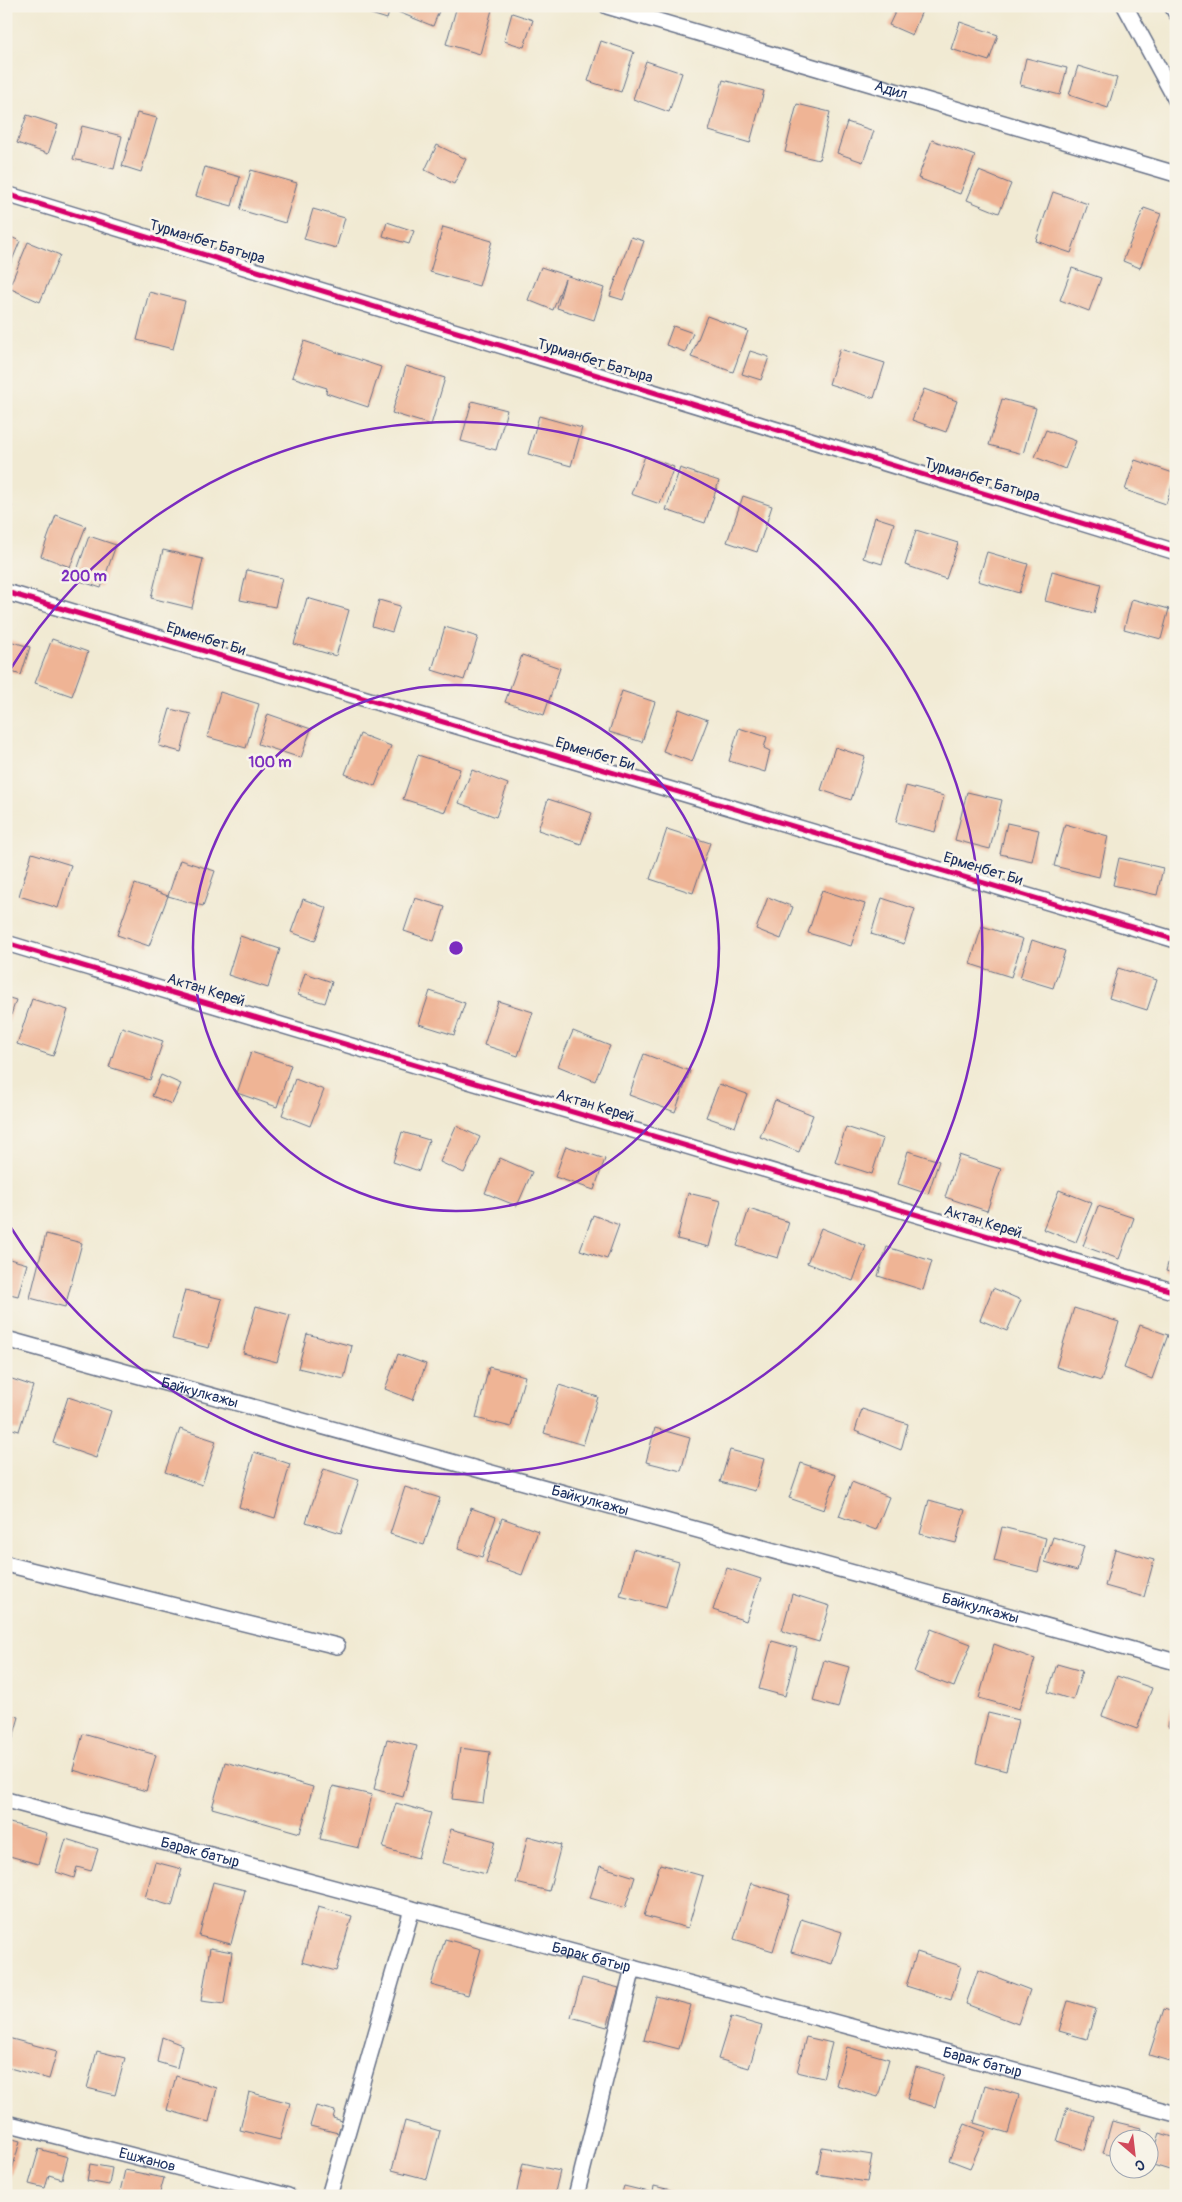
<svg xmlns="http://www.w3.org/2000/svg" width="1182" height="2202" font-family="Pangolin,sans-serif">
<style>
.building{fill:#efb495}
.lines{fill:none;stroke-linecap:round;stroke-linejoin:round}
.street-casing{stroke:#667087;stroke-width:18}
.street{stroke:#fff;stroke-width:15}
.cycleway-casing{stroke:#f7f3e8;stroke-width:8}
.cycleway{stroke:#d6006c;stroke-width:5}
.ring{fill:none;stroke:#7b2cbf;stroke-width:2.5}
.labels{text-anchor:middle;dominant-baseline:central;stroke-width:5;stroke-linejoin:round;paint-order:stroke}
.street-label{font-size:15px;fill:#1b2f5e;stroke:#f7f3e8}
.centre{fill:#7b2cbf;stroke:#f7f3e8;stroke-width:2.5}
.ring-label{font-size:15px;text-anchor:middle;font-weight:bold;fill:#7b2cbf;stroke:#f7f3e8;stroke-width:5;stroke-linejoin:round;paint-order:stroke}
</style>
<rect width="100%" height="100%" fill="#f7f3e8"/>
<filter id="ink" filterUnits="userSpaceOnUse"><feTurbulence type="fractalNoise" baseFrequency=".02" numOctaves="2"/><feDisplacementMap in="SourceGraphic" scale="10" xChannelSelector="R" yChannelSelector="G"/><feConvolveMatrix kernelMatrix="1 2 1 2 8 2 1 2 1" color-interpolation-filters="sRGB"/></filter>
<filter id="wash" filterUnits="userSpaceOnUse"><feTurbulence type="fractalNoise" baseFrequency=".0096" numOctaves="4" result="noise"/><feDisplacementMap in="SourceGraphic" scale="20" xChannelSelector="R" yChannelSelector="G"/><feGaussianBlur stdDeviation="1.12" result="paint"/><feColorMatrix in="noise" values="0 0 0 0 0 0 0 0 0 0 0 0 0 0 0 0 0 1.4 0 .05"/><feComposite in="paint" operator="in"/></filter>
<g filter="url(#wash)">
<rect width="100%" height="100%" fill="#f1ead3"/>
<g id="blocks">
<path class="building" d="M346,6h45l-4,13z
M400,6h41l-8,20 -35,-14z
M457,6h36l-13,48 -34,-10z
M898,6h26l-12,29 -23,-10z
M512,13l21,7 -9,27 -20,-6z
M960,22l38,13 -9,26 -38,-12z
M601,41l33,11 -13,40 -33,-11z
M1026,58l41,10 -7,27 -40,-10z
M646,61l36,12 -13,39 -36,-13z
M1078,66l39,12 -9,30 -39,-13z
M723,80l41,11 -14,52 -41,-12z
M797,104l33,8 -11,48 -34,-8z
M137,113l20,5 -16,54 -19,-6z
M27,115l31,10 -10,29 -31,-11z
M847,122l27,9 -11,31 -26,-9z
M82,126l40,10 -8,33 -41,-10z
M932,140l43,16 -15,38 -42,-16z
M437,145l29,14 -12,25 -29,-14z
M205,167l35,10 -8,29 -36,-10z
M251,170l46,13 -12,40 -45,-13z
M979,171l32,13 -12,29 -32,-13z
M1053,192l35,12 -17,49 -35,-12z
M1144,208l17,6 -21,54 -17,-7z
M313,209l32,9 -9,30 -32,-9z
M387,222l27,9 -5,13 -26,-8z
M443,227l49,14 -13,45 -49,-14z
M6,235l14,6 -14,34z
M631,237l13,4 -21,59 -13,-4z
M28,242l32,13 -20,47 -31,-14z
M541,267l63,21 -10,32 -37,-12 8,-29 -12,31 -25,-10z
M1072,268l29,10 -12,33 -29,-11z
M149,292l36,9 -12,48 -36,-9z
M707,316l41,15 -15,41 -42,-15z
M673,326l20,7 -8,19 -19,-7z
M304,341l77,26 -13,40 -42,-14 1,-5 -35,-11z
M840,349l45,14 -11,35 -45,-14z
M750,351l19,6 -8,23 -19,-6z
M406,366l39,12 -14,47 -39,-12z
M924,389l33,12 -11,31 -34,-12z
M1002,399l34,9 -13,46 -34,-9z
M472,401l35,9 -11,40 -35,-9z
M539,416l43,12 -11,38 -43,-12z
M1046,430l30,11 -11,28 -30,-12z
M645,456l29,11 -14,37 -29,-10z
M1135,460l41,14 -10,30 -41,-14z
M680,468l39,13 -14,42 -39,-13z
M743,496l29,10 -15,46 -30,-10z
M6,504l6,2 -6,15z
M56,515l30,11 -16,41 -29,-11z
M875,517l19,6 -12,41 -19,-6z
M916,530l42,13 -12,36 -41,-14z
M89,536l27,9 -15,43 -27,-9z
M163,550l40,9 -11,49 -41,-10z
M987,552l41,12 -9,29 -41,-12z
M247,570l35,8 -7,29 -35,-7z
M1052,571l49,13 -7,29 -49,-12z
M307,598l42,12 -13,46 -42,-12z
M1132,599l37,10 -8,30 -37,-10z
M379,600l21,6 -8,26 -20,-6z
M445,627l33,10 -14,43 -32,-10z
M1175,635h1v12l-4,-1z
M52,639l36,13 -16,44 -37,-13z
M6,640l24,7 -9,28 -15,-5z
M522,655l38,13 -16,47 -39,-13z
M622,691l33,11 -13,40 -33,-10z
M220,692l39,12 -13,44 -39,-11z
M170,709l21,5 -10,38 -22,-6z
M679,709l29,11 -16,42 -29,-11z
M268,714l43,15 -10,29 -43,-14z
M739,728l28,9 -3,11 6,3 -5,21 -36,-11z
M360,734l31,12 -16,40 -30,-12z
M835,747l30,10 -14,43 -30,-10z
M418,755l42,14 -15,43 -42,-13z
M472,770l36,14 -12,33 -37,-14z
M906,786l38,10 -9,36 -39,-10z
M967,792l35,8 -12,49 -35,-9z
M548,799l44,14 -11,31 -43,-14z
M1007,823l32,7 -7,31 -32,-7z
M1065,824l43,12 -9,41 -45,-11z
M667,829l43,14 -17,50 -43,-14z
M32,853l39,12 -13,43 -39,-12z
M1119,858l44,10 -6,27 -44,-10z
M180,860l35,11 -12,35 -35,-10z
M135,884l33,12 -19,50 -32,-11z
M822,890l43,14 -14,42 -43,-13z
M768,897l25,10 -12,32 -25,-10z
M415,898l30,9 -11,34 -30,-10z
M882,898l33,11 -11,35 -33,-10z
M303,899l24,9 -12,33 -24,-9z
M982,926l41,13 -12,38 -41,-13z
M240,936l40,13 -12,39 -40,-13z
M1032,940l33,11 -12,37 -33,-10z
M1118,968l39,12 -10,30 -38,-12z
M305,973l27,9 -7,21 -27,-8z
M430,991l35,12 -11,32 -35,-11z
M6,997l10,3 -9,27h-1z
M32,999l36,11 -15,46 -36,-12z
M498,1001l35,11 -15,44 -34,-11z
M1175,1015h1v12l-4,-1z
M122,1027l41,14 -13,39 -41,-13z
M573,1031l37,15 -15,35 -37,-15z
M251,1052l40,13 -14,42 -40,-14z
M644,1054l46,17 -15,41 -46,-17z
M161,1075l20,9 -9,20 -20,-8z
M295,1079l29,11 -14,36 -28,-11z
M719,1084l28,10 -12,33 -29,-10z
M775,1100l38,15 -14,37 -39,-15z
M456,1126l24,11 -16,36 -24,-11z
M846,1127l37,12 -11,35 -37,-12z
M402,1132l27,8 -10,31 -26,-9z
M566,1146l39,13 -11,31 -39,-13z
M908,1151l31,10 -11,33 -30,-10z
M959,1155l42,14 -14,42 -42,-14z
M500,1158l32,14 -15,34 -32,-13z
M1059,1190l33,13 -16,39 -33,-13z
M688,1193l33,8 -12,46 -32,-8z
M1098,1206l36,12 -15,41 -36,-13z
M749,1209l40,13 -11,36 -41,-12z
M593,1215l26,10 -12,34 -27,-9z
M821,1228l45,18 -13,35 -46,-18z
M46,1234l36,9 -17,64 -35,-9z
M1175,1237h1v37l-10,-3z
M887,1247l45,14 -9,29 -45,-14z
M6,1258l21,6 -9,32 -12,-3z
M993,1288l28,12 -14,31 -27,-11z
M185,1290l37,9 -13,49 -37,-9z
M256,1306l34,9 -13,47 -34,-9z
M1074,1308l45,14 -18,59 -45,-14z
M1140,1325l28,10 -16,44 -28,-11z
M307,1334l45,12 -8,33 -46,-11z
M398,1354l28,10 -13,36 -28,-11z
M489,1367l36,9 -14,51 -35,-9z
M6,1377l27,9 -14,45 -13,-4z
M559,1385l39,12 -15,48 -39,-12z
M68,1397l43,14 -15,47 -43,-15z
M862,1409l46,15 -7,26 -46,-19z
M655,1428l35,10 -9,33 -35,-9z
M180,1429l36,12 -14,44 -37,-13z
M730,1450l34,9 -9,32 -35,-9z
M254,1452l36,12 -15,54 -36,-11z
M801,1463l35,12 -12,35 -35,-12z
M324,1469l35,11 -18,53 -35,-11z
M852,1482l37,15 -13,33 -37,-14z
M405,1487l35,11 -16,47 -34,-11z
M929,1500l36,10 -9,33 -36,-9z
M471,1508l25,9 -14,40 -24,-8z
M502,1518l36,13 -16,44 -36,-13z
M1002,1527l44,11 -8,34 -44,-11z
M1053,1537l31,9 -7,25 -32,-9z
M633,1549l46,13 -13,46 -46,-12z
M1115,1549l39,11 -10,37 -39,-11z
M727,1568l34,11 -15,42 -33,-11z
M792,1594l38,12 -11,36 -37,-11z
M931,1629l40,15 -17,43 -40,-15z
M772,1641l25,7 -12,48 -26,-7z
M994,1644l41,15 -16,50 -40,-11z
M824,1660l25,7 -11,41 -25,-7z
M1057,1664l25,7 -9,29 -25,-8z
M1117,1676l35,12 -15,41 -35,-13z
M1174,1694h2v34l-8,-1z
M988,1713l30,7 -12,51 -30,-8z
M6,1714l13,3 -10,35 -3,-1z
M83,1734l73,21 -10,36 -73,-21z
M387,1739l30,7 -14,51 -29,-8z
M460,1748l30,4 -7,51 -31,-4z
M225,1762l88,25 -13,46 -88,-25z
M333,1786l39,9 -13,53 -39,-9z
M396,1803l35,10 -13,45 -35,-10z
M6,1822l41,11 -9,31 -32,-9z
M451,1829l44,12 -9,33 -44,-11z
M528,1836l33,9 -12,46 -33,-8z
M66,1839l32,10 -7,22 -14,-4 -3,11 -18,-6z
M155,1862l27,7 -10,37 -27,-8z
M660,1864l43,12 -15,52 -44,-12z
M600,1866l35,11 -10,31 -35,-10z
M213,1882l32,8 -14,54 -32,-8z
M751,1883l39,12 -17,56 -39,-12z
M318,1907l34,9 -16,55 -34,-9z
M801,1919l41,13 -10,32 -41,-12z
M445,1939l36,10 -13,46 -37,-10z
M210,1948l22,4 -8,52 -23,-3z
M917,1952l44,14 -10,34 -45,-14z
M978,1970l52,20 -12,34 -52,-20z
M582,1978l37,10 -12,39 -36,-10z
M656,1996l35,9 -12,44 -35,-9z
M1068,2001l28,8 -9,30 -28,-8z
M1164,2009l12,4v50l-27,-8z
M731,2017l31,9 -13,42 -31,-9z
M162,2037l20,8 -5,23 -20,-6z
M806,2037l26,6 -9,35 -26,-6z
M8,2038l49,13 -8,28 -43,-12z
M847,2047l42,12 -11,38 -42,-12z
M97,2051l28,7 -10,37 -28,-7z
M916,2067l28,8 -9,32 -28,-8z
M176,2076l41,12 -8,34 -42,-12z
M985,2085l34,10 -11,38 -34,-10z
M249,2092l41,11 -10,37 -40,-10z
M316,2106l19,5 -2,7 9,3 -4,12 -28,-7z
M1067,2108l27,8 -9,34 -28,-9z
M405,2121l35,10 -13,48 -35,-9z
M1112,2121l29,7 -3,12h-18v18l-17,-5z
M965,2124l21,8 -16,36 -21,-8z
M1160,2133l16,5v34l-26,-8z
M6,2137l14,4 -12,44h-2z
M822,2147l50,8 -5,27 -50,-8z
M39,2149l29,8 -6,22 -13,-4 -4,13 -16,-4z
M523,2163l37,8 -6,25h-38z
M90,2164l22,4 -3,17 -22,-4z
M125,2170l39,8 -5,18h-40z
M624,2186l29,7 1,-7 17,4 -1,6h-49z"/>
</g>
</g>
<g filter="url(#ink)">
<use href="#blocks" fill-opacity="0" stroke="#667087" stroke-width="1"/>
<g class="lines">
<defs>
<g id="street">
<path id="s1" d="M607,6l569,168"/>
<path d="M1125,6l51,94"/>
<path d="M1172,6l4,7"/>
<path d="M6,194l1170,358"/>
<path d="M6,592l1170,348"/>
<path d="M6,943l1170,349"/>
<path id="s2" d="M6,1339l1170,323"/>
<path d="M6,1564l331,82"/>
<path id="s3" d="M6,1800l1170,314"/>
<path id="s4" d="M6,2123l282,73"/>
<path d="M329,2196l83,-287"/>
<path d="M576,2196l57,-228"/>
</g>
</defs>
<use href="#street" class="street-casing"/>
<use href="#street" class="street"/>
<defs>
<path id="cycleway" d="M6,194l1170,358
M6,592l1170,348
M6,943l1170,349"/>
</defs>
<use href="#cycleway" class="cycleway-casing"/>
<use href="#cycleway" class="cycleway"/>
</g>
</g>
<g class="ring">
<circle cx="456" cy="948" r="263"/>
<path d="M8 673A526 526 0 1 1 8 1223"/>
</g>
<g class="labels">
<g class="street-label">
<text stroke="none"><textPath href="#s1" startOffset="296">Адил</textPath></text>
<text transform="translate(207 242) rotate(17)">Турманбет Батыра</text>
<text transform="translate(595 361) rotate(17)">Турманбет Батыра</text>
<text transform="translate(982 480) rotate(17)">Турманбет Батыра</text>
<text transform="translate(206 639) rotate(17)">Ерменбет Би</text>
<text transform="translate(595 754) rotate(17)">Ерменбет Би</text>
<text transform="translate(983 869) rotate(17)">Ерменбет Би</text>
<text transform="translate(206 990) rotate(17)">Актан Керей</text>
<text transform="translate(595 1106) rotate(17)">Актан Керей</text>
<text transform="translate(983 1222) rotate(17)">Актан Керей</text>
<text stroke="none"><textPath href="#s2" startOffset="201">Байкулкажы</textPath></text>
<text stroke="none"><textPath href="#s2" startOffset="606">Байкулкажы</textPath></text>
<text stroke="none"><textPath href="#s2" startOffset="1011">Байкулкажы</textPath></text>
<text stroke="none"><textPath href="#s3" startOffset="201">Барак батыр</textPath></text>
<text stroke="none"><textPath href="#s3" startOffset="606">Барак батыр</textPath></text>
<text stroke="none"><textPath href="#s3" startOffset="1011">Барак батыр</textPath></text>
<text stroke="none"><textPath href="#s4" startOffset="146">Ешжанов</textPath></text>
</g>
</g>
<circle cx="456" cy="948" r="8" class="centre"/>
<g class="ring-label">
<text x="84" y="581">200 m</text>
<text x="270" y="767">100 m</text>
</g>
<rect width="1182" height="2202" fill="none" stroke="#f7f3e8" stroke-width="25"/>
<g transform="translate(1134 2154) rotate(152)"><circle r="24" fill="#f7f3e8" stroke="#9fa5b1"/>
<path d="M0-4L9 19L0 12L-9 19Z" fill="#d1495b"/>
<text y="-8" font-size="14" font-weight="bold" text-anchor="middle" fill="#1b2f5e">С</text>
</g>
</svg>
